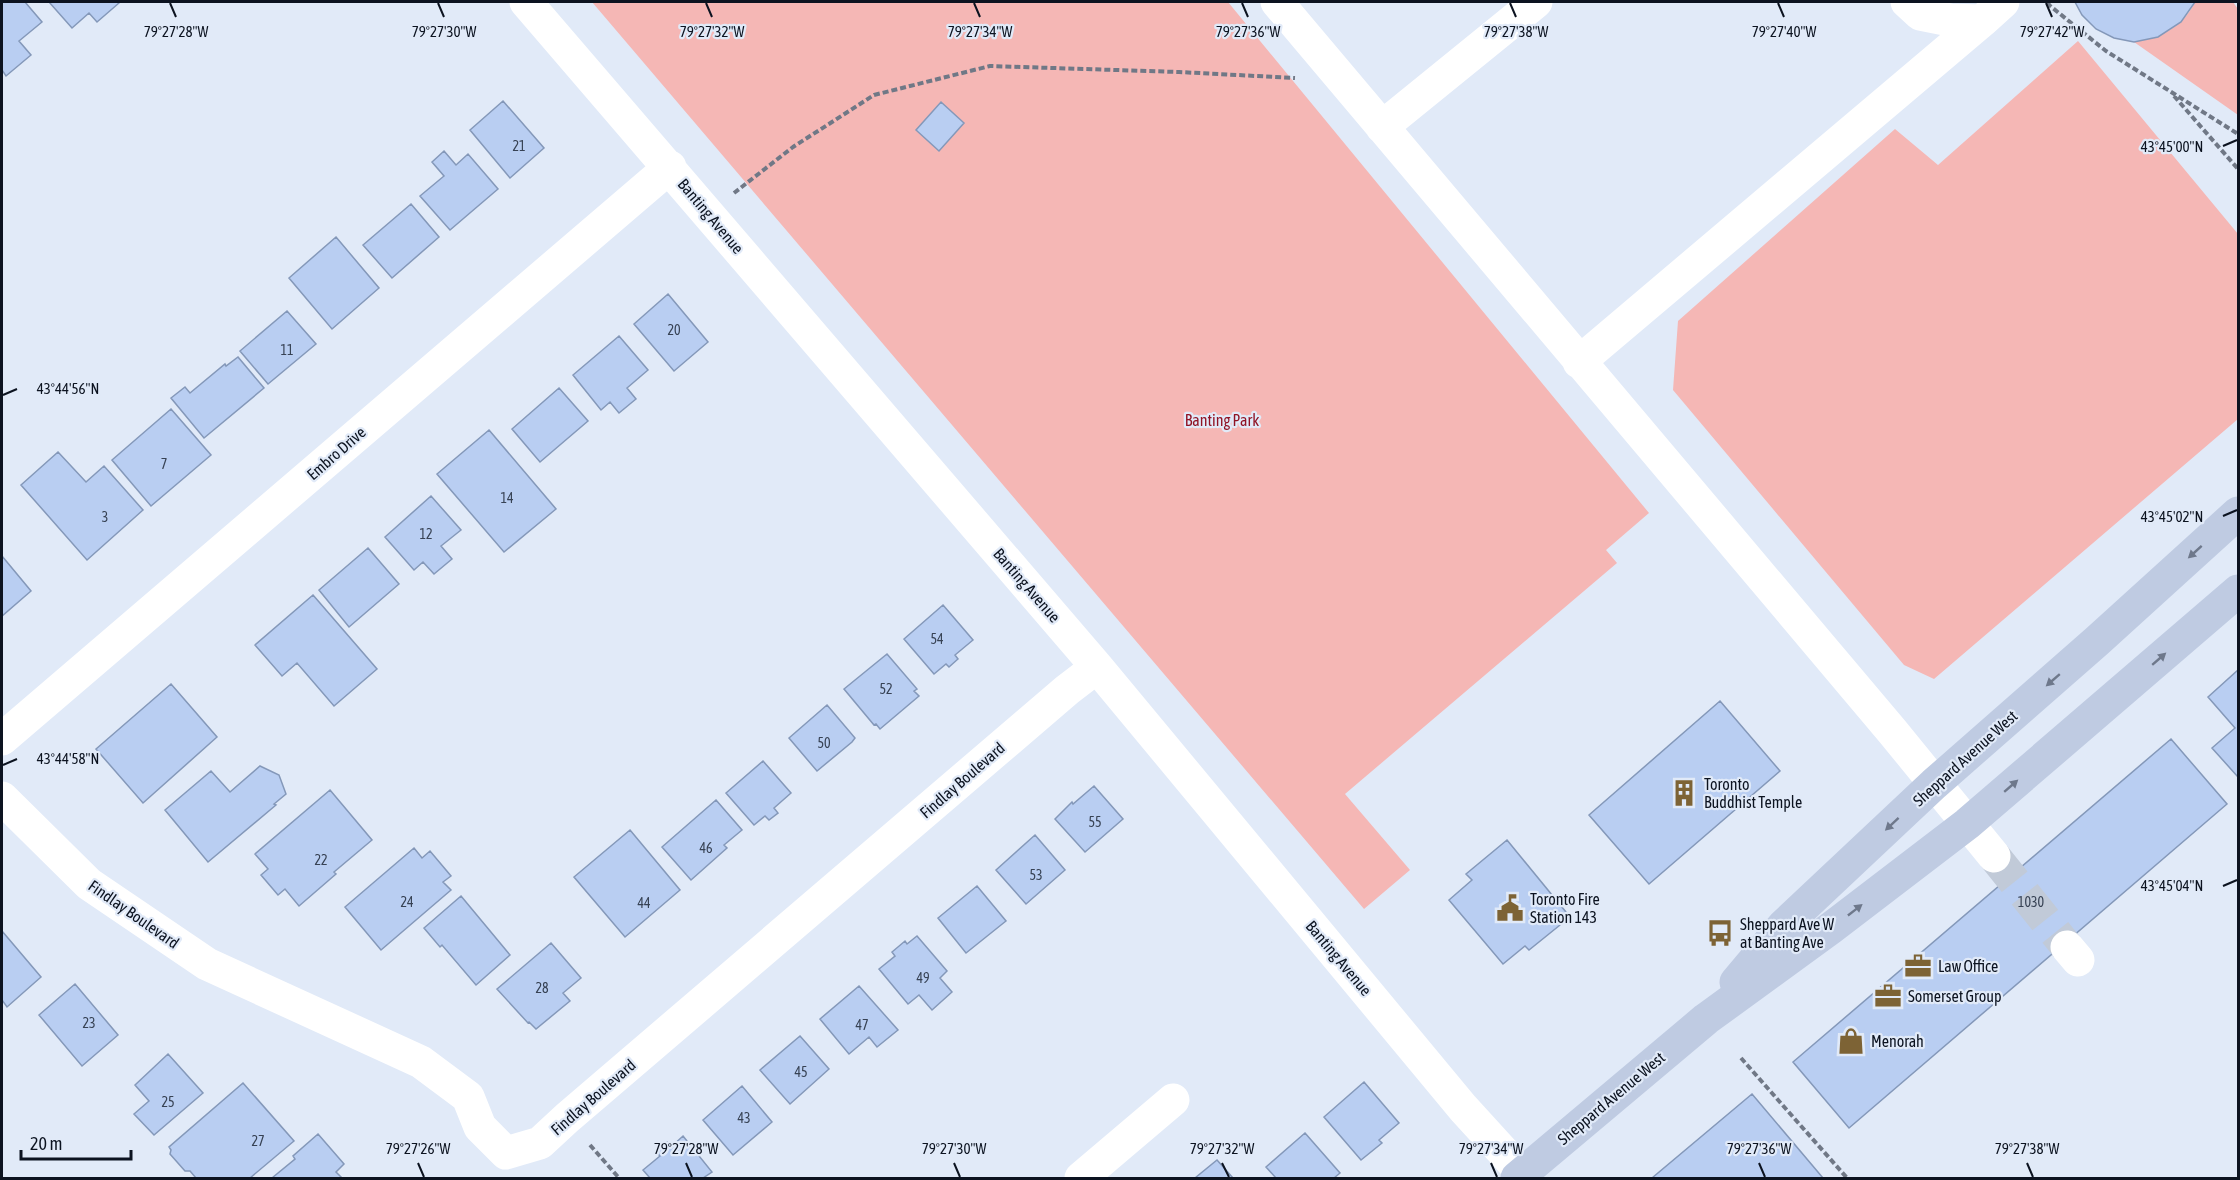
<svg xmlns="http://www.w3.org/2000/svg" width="2240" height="1180" font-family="'Asap Condensed',sans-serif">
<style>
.green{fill:#f5b7b5}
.building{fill:#b9cef2;stroke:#8498b9;stroke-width:1.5}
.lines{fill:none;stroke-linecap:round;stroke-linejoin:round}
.minor-tunnel{stroke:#c1cad8;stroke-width:33;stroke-dasharray:33 16;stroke-linecap:butt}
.path{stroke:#707886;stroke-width:4;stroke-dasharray:6 3;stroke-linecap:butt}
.minor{stroke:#fff;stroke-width:33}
.major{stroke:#bfcbe2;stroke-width:33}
.oneway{fill:#6e788b}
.ticks{fill:none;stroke:#0c1320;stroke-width:2}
.labels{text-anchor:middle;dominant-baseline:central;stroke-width:4.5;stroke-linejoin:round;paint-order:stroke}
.number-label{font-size:14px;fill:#374254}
.street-label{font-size:16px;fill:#0c1320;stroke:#e1eaf8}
.park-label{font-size:16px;fill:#901325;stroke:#e1eaf8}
.poi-label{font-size:16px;fill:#0c1320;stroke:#e1eaf8;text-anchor:start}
.ticks-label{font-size:15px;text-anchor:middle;fill:#0c1320;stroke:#e1eaf8;stroke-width:4.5;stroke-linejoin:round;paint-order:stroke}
</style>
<rect width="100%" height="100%" fill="#e1eaf8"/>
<path class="green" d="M592,2h636l421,511 -43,37 11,13 -272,231 65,76 -46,39z
M2195,2h38l5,7v106l-104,-73c28,-6 47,-13 61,-40z
M2078,41l160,193v185l-304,260 -30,-14 -231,-275 5,-69 217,-192 43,36z"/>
<path class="building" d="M2,2h23l17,20 -23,19 12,14 -25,21 -4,-6z
M49,2h68l2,1 -22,19 -8,-9 -17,15z
M2075,2h120l-14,20 -23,15 -24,5 -20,-4 -18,-9 -14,-14z
M503,101l41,47 -34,30 -40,-48z
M941,102l23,21 -25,28 -23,-21z
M444,151l12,14 12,-11 30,35 -48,41 -30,-34 24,-20 -12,-14z
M411,204l28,33 -47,41 -29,-33z
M336,237l43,51 -47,41 -43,-51z
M668,294l40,48 -34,29 -40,-47z
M287,311l29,33 -48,40 -28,-33z
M619,336l29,34 -21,18 9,11 -17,14 -9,-11 -9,8 -28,-35z
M238,357l26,31 -60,50 -33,-40 14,-11 5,6 35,-29 1,2z
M559,388l29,33 -48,41 -28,-33z
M171,409l40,46 -60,51 -39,-46z
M489,430l67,79 -52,43 -67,-78z
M58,452l28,30 18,-16 39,44 -56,50 -66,-75z
M431,496l30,34 -20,16 11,13 -18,15 -11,-12 -9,8 -29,-33z
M368,548l31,36 -50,43 -30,-37z
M2,556l29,35 -29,25z
M313,595l64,74 -43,37 -37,-43 -15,13 -27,-31z
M943,605l30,35 -18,15 3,4 -9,8 -3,-3 -12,10 -30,-35z
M887,654l30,35 -3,2 5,5 -39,33 -4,-5 -2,1 -30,-36z
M2238,670v107l-26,-29 23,-20 -27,-31z
M171,684l46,53 -74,66 -47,-54z
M1720,701l60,70 -131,113 -60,-69z
M827,705l28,33 -3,4 -35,29 -28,-33z
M2171,739l56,65 -378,324 -56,-66z
M763,761l28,32 -17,15 4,5 -9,7 -4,-4 -11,9 -28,-32z
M260,766l19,9 7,19 -12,10 2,1 -68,57 -43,-52 46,-39 19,21z
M1094,786l29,33 -38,33 -30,-33 17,-17 1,2z
M330,790l42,50 -38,32 2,2 -37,32 -14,-17 -7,6 -17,-20 7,-6 -13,-15z
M716,800l26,30 -18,15 3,3 -36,32 -29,-33z
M630,830l50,60 -55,47 -51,-60z
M1035,835l30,35 -39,34 -30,-34z
M1507,840l63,77 -41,33 -4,-4 -22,18 -54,-64 23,-20 -6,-6z
M414,848l8,10 8,-7 21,25 -8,6 8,8 -70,60 -36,-43z
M977,886l29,35 -40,32 -28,-35z
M461,896l49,59 -34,30 -34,-40 -2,2 -16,-19z
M2,931l39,46 -34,30 -5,-7z
M917,936l30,35 -7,7 12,14 -20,18 -13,-15 -11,9 -29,-35 16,-13 -3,-4 13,-11 2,3z
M551,943l30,35 -18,15 7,8 -34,28 -7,-7 -1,1 -31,-34z
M75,984l43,51 -36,31 -43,-51z
M859,986l39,44 -21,17 -8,-10 -20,17 -29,-35z
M800,1036l29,33 -39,35 -30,-34z
M168,1054l35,39 -49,42 -20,-21 15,-13 -14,-16z
M1364,1082l35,41 -20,17 3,3 -21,17 -37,-43z
M243,1083l51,58 -44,37h-54l-6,-7h-5l-15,-17 1,-4 -2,-3z
M742,1086l30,36 -39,33 -30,-35z
M1752,1094l71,84h-171z
M1305,1133l35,40 -6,5h-58l-10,-11z
M318,1134l26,30 -8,8 6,6h-70l23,-19 -2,-3z
M683,1136l29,36 -9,6h-53l-7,-8 17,-14 -5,-5 12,-9 4,5z
M1217,1160l16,18h-38z"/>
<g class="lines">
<path class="minor-tunnel" d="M1994,856l73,91"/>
<path class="path" d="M2048,2l1,3 57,46 132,83
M2174,96l64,73
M734,193l59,-46 81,-52 116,-29 189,6 116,6
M1741,1058l106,120
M590,1145l29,33"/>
<path class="minor" d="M526,2l571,665 366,441 64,70
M1277,2l615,729 102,125
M1907,2l13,12 30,6 32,1 21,-19
M1382,127l154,-125
M1579,362l403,-341
M2,739l668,-572
M2,798l87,86 118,80 214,98 47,35 12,30 26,26 34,-10 27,-25 500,-428 30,-23
M2067,947l11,13
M1081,1178l92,-78"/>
<path class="major" d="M1736,982l47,-56 151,-142 163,-143 141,-128
M1517,1178l189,-159 125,-91 136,-104 271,-233"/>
</g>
<defs><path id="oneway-solid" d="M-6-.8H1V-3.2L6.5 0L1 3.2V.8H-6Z" transform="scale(1.5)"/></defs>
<g class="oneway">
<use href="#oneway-solid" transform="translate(2195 552) rotate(138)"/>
<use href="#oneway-solid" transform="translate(2159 659) rotate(-41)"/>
<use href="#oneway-solid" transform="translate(2053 680) rotate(139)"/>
<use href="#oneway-solid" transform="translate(2011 786) rotate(-41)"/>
<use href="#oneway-solid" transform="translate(1892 824) rotate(137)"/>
<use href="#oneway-solid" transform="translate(1855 910) rotate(-38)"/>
</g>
<path class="ticks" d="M170,3l6,14M438,3l6,14M706,3l6,14M974,3l6,14M1242,3l6,14M1510,3l6,14M1778,3l6,14M2046,3l6,14M2223,146l14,-6M3,395l14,-6M2223,516l14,-6M3,765l14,-6M2223,886l14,-6M418,1163l6,14M686,1163l6,14M954,1163l6,14M1222,1163l7,14M1491,1163l6,14M1759,1163l6,14M2027,1163l6,14"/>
<defs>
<symbol id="building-bare" viewBox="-9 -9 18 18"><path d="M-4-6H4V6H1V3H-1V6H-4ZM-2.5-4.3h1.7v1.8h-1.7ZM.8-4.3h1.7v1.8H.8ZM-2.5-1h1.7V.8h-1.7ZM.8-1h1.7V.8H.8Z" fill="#7d6335" stroke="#e1eaf8" stroke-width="2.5" paint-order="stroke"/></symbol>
<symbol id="civic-bare" viewBox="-9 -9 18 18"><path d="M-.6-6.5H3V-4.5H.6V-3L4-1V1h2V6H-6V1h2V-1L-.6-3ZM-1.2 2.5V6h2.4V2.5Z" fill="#7d6335" stroke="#e1eaf8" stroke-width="2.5" paint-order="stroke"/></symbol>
<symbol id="bus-bare" viewBox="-9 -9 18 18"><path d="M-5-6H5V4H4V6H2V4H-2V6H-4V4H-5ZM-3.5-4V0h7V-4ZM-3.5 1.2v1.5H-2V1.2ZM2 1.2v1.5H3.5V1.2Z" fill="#7d6335" stroke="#e1eaf8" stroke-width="2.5" paint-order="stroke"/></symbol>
<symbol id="office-bare" viewBox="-9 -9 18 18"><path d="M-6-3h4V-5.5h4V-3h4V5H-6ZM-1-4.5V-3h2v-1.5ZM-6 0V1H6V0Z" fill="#7d6335" stroke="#e1eaf8" stroke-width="2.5" paint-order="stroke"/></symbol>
<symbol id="shop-bare" viewBox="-9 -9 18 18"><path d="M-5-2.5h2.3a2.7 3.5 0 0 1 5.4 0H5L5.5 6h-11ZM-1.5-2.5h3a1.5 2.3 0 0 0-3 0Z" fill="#7d6335" stroke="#e1eaf8" stroke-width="2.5" paint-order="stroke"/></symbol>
</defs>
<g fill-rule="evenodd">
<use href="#building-bare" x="1665" y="774" width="38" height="38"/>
<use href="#civic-bare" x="1491" y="889" width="38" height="38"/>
<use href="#bus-bare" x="1701" y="914" width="38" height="38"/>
<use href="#office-bare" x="1899" y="947" width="38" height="38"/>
<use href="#office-bare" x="1869" y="977" width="38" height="38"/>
<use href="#shop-bare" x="1832" y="1022" width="38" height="38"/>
</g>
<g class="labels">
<g class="number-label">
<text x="519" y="146">21</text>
<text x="674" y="330">20</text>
<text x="287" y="350">11</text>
<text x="164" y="464">7</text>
<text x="507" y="498">14</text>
<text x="105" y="517">3</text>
<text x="426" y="534">12</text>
<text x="937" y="639">54</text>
<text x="886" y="689">52</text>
<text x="824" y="743">50</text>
<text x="1095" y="822">55</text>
<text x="706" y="848">46</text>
<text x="321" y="860">22</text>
<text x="1036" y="875">53</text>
<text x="407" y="902">24</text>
<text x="2031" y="902">1030</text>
<text x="644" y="903">44</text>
<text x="923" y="978">49</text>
<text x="542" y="988">28</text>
<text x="89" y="1023">23</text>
<text x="862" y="1025">47</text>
<text x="801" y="1072">45</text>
<text x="168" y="1102">25</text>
<text x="744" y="1118">43</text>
<text x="258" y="1141">27</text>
</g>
<g class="street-label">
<text transform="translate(711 216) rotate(50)">Banting Avenue</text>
<text transform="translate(336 453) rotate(-41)">Embro Drive</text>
<text transform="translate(1027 585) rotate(49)">Banting Avenue</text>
<text transform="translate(1965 758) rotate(-42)">Sheppard Avenue West</text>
<text transform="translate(962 780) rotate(-41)">Findlay Boulevard</text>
<text transform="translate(134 914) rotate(35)">Findlay Boulevard</text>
<text transform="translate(1339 958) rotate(50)">Banting Avenue</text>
<text transform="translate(593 1097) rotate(-41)">Findlay Boulevard</text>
<text transform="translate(1611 1098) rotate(-40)">Sheppard Avenue West</text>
</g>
<g class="park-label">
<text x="1222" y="420">Banting Park</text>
</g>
<g class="poi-label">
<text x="1704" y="784">Toronto<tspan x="1704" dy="18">Buddhist Temple</tspan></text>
<text x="1530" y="899">Toronto Fire<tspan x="1530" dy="18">Station 143</tspan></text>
<text x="1740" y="924">Sheppard Ave W<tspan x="1740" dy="18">at Banting Ave</tspan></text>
<text x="1938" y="966">Law Office</text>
<text x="1908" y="996">Somerset Group</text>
<text x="1871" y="1041">Menorah</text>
</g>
</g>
<g class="ticks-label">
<text x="176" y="37">79°27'28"W</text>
<text x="444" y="37">79°27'30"W</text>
<text x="712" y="37">79°27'32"W</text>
<text x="980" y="37">79°27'34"W</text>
<text x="1248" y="37">79°27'36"W</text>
<text x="1516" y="37">79°27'38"W</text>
<text x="1784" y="37">79°27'40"W</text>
<text x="2052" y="37">79°27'42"W</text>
<text x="2172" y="152">43°45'00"N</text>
<text x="68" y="394">43°44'56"N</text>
<text x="2172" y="522">43°45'02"N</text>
<text x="68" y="764">43°44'58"N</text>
<text x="2172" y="891">43°45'04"N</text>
<text x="418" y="1154">79°27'26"W</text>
<text x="686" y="1154">79°27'28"W</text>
<text x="954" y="1154">79°27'30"W</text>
<text x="1222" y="1154">79°27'32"W</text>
<text x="1491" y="1154">79°27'34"W</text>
<text x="1759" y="1154">79°27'36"W</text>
<text x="2027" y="1154">79°27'38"W</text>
</g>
<rect width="2240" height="1180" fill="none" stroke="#0c1320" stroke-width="6"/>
<path d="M21 1150v9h110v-9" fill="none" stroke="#0c1320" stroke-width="3"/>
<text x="30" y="1150" font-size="18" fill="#0c1320" stroke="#e1eaf8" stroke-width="4.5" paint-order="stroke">20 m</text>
</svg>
